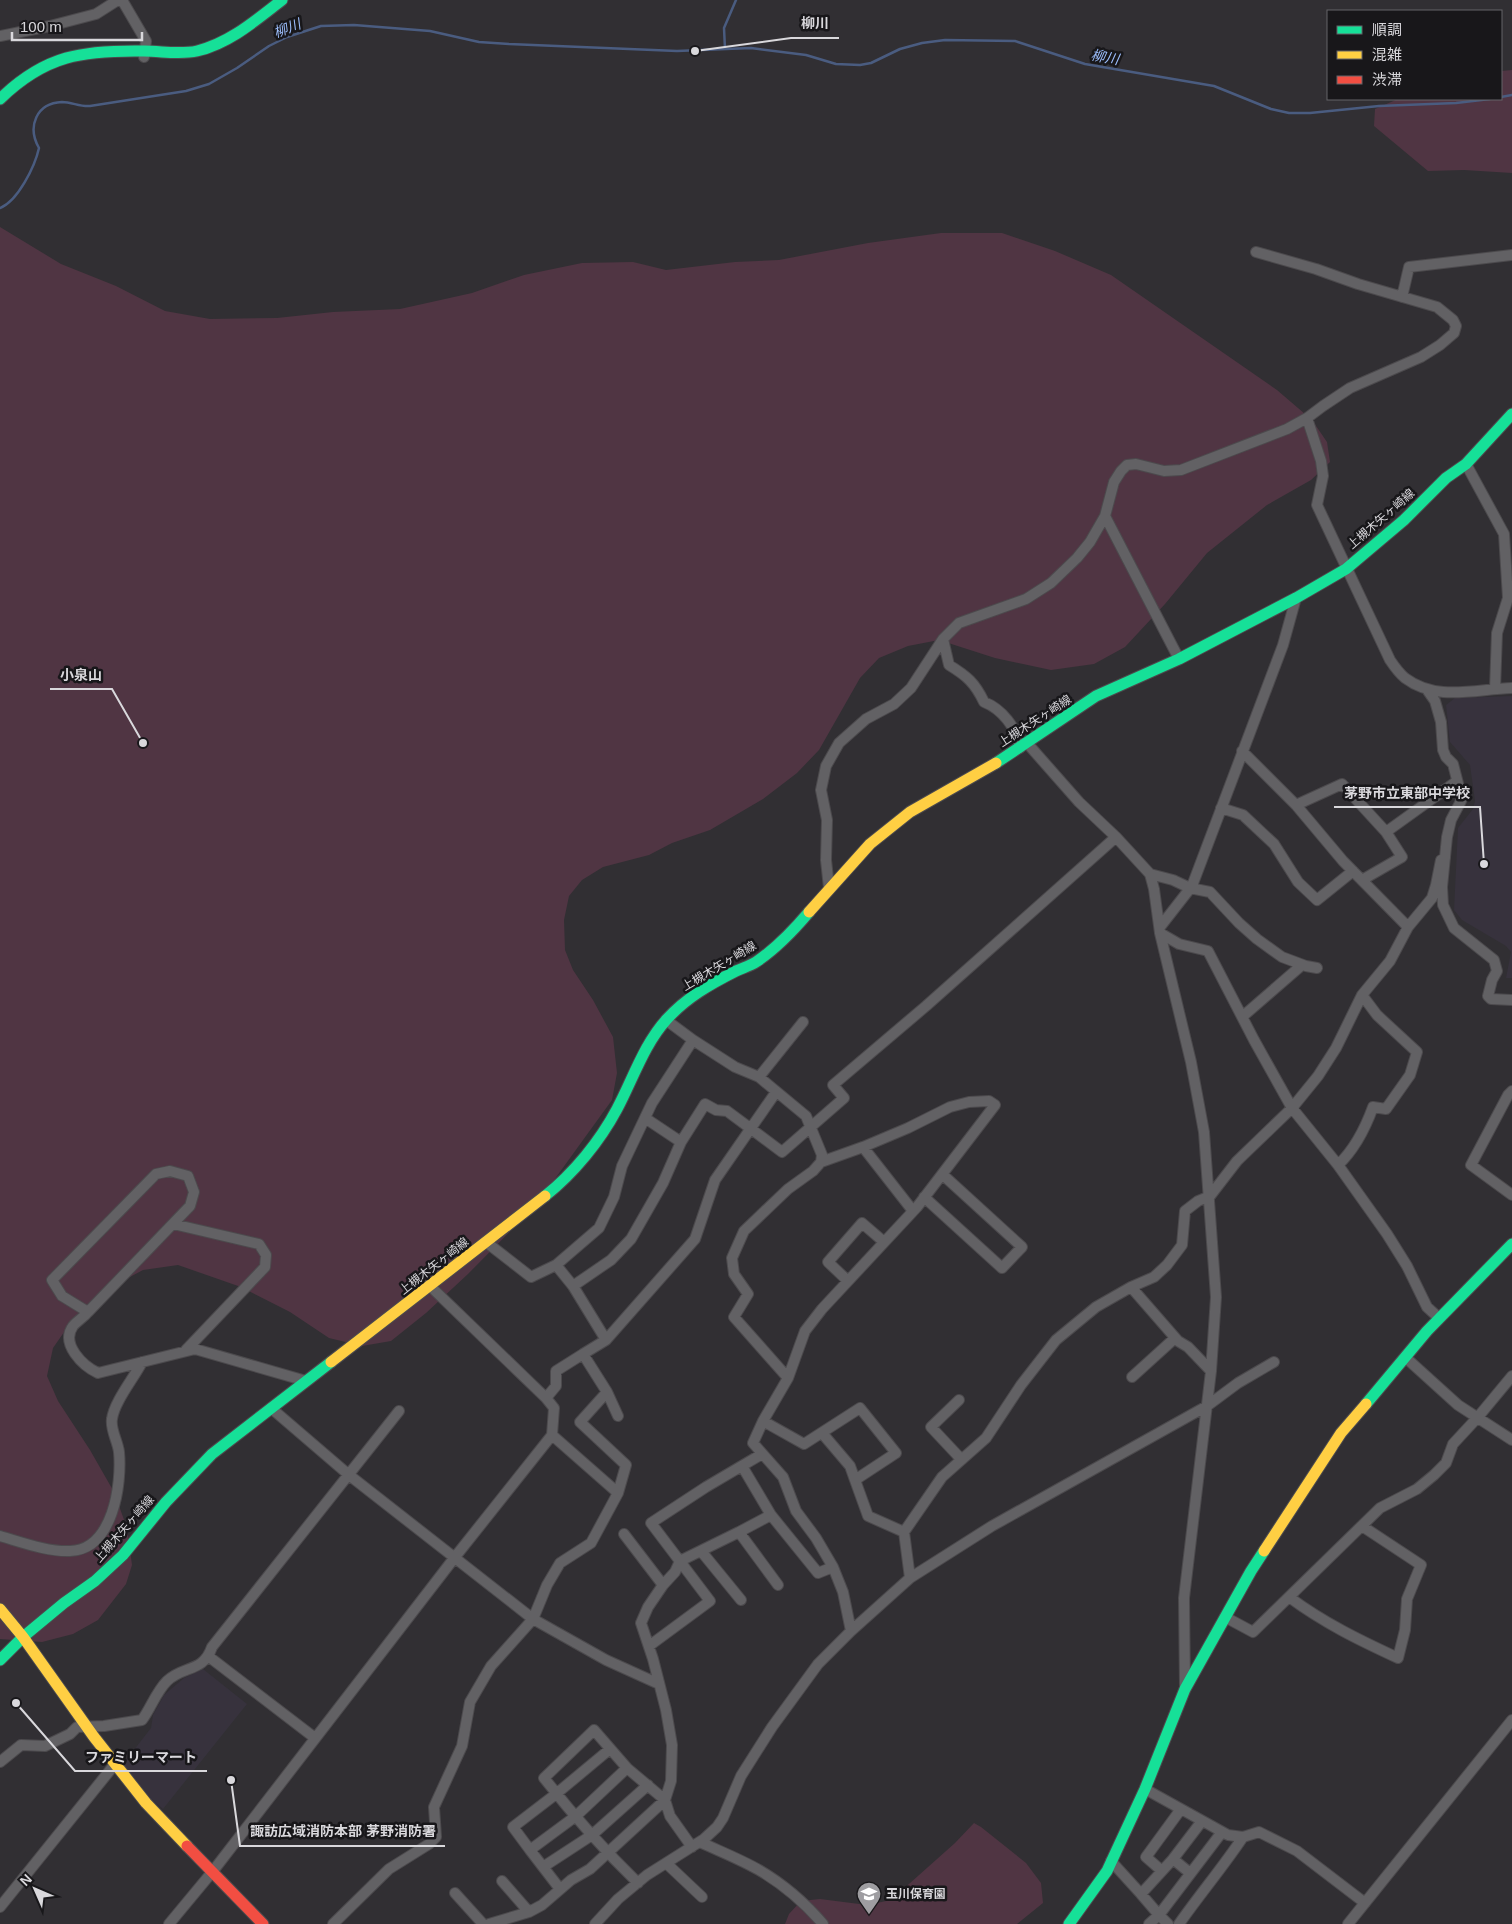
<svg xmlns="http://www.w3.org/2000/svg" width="1512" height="1924" font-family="Helvetica,'Noto Sans JP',sans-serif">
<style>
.built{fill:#37323d}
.green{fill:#503543}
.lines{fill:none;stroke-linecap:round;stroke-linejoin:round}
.stream{stroke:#4a5c80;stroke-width:2.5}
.street-casing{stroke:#4c4a4d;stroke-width:12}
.fast-casing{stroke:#4c4a4d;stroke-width:13}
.slow-casing{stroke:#4c4a4d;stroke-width:13}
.jam-casing{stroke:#4c4a4d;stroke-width:13}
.street{stroke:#626164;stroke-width:10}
.fast{stroke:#16e098;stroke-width:11}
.slow{stroke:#ffcf43;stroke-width:11}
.jam{stroke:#f24e42;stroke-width:11}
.labels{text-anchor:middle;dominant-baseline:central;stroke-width:5;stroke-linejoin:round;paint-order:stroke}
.street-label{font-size:12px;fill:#d9d8dc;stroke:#18171a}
.poi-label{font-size:12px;font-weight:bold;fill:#d9d8dc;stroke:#18171a;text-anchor:start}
.water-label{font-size:14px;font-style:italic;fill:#9dbffe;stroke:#18171a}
.leader{fill:none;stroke:#d9d8dc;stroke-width:2}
.callout-dot{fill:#d9d8dc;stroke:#18171a;stroke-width:2}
.callout-label{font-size:14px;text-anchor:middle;font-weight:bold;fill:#d9d8dc;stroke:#18171a;stroke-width:5;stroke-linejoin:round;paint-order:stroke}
</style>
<rect width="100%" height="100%" fill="#312f33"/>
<path class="built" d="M1512,696v282h-6l5,-26 -5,-6 -44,-26 -8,-10 4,-82 15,-19 2,-8 -5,-36 -20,-23 -4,-37 9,-7z
M203,1669l44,35 -84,105 -12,-10 -28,-35 28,-36 2,-13 11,-20 20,-17z"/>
<path class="green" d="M1512,70v103l-48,-3 -36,1 -54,-45 1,-17 23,-10h103v-28z
M0,227l61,37 55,22 49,25 45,8 67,-1 56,-6 67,-3 72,-16 52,-18 58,-12 51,-1 33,8 69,-8 44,-2 89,-17 73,-10h61l53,18 56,24 166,115 35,30 15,22 3,20 -19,18 -44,25 -60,48 -42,51 -40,43 -31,17 -43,6 -56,-12 -56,-18 -31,6 -29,12 -19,20 -41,72 -22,23 -34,26 -53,31 -38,13 -23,12 -46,12 -21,13 -13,16 -5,24 1,30 8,20 20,30 20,37 4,36 -5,27 -76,105 -68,69 -42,39 -35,28 -29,5 -33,-8 -39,-26 -49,-25 -63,-22 -35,5 -45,24 -29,31 -16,23 -6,28 11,25 32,49 24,42 13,36 5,37 -6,19 -28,36 -25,14 -31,8 -42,-3z
M974,1823l7,4 45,36 15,20 2,20 -26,21h-232l4,-10 12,-13 19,-2 47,6 24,-5 64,-57z"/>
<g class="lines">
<path class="stream" d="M725,49l-1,-21 12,-28
M1501,97l11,-2
M0,208c18,-7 35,-42 39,-60 -12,-21 -3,-45 23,-46 10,0 18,5 28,4l96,-15 23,-7 28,-16 32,-22 18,-9 34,-11 33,-1 76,6 49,11 30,2 168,7 74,-3 55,7 30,9 24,1 11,-2 29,-14 22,-6 23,-3 70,1 70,23 129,22 57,23 18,4h21l69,-7 77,-3 34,-4"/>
<defs>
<path id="street" d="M122,0l24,41 -2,16
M0,36l50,-10 46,-12 22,-14
M1402,297l7,-30 103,-12
M1307,418l14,43 2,15 -6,29 73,155c4,6 9,13 15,18 32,24 70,11 107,10
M1466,464l38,70 4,64 -11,35 -2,56
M1105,516l74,143
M943,639l6,26c18,11 26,18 35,37 18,7 33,26 36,46
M1428,691l7,10 6,21 2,28 3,7 7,7 8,31v6l-10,19 -4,17 -5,50 1,18 11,23 40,32 3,11 -5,9 -4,16 3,3 21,1
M1027,743l52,59 37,35 34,37 4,15 6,44 31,129 13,70 12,165 -5,74 -27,227 1,89
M1242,751l54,54 47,56 65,66
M1296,805l46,-21 44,48 16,25 -40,23
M1221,808l22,7 31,29 24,38 19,18 36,-29
M1386,832l71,-51
M1150,874l23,6 17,8 20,4 29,31 18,16 25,18 24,9 11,2
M829,888l-3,-28 1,-40 -6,-30 5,-24 13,-23 27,-24 28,-15 17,-16 32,-49 16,-16 67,-24 25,-16 26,-25 13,-16 15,-26 9,-34 7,-11 6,-6 9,-1 28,7 17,-1 106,-41 20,-11 16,-12 27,-18 71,-31 19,-12 14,-12 2,-7 -3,-6 -16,-13 -79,-23 -42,-15 -60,-17
M1160,927l32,-41 91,-241 13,-47
M1160,933l19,11 29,7 46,89 38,68 46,57 49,69 20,32 20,41 12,11
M1242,1017l60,-52
M666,1020l27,20 42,27 24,10 47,39 16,39 -1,7
M759,1077l44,-55
M1512,1091l-4,4 -37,70 41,30
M681,1142l24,-38 11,6 11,1 55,41 62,-54 -11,-13 93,-79 190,-169
M863,1147l50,64
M1338,1165c17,-16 27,-36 35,-58l13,2 24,-34 7,-23 -40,-37 -15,-20
M924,1197l78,71 20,-21 -80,-73
M173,1224l86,20 7,11 -1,12 -79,83
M486,1242l45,35 25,-12 43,-37 15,-31 8,-31 30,-63 41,-63
M556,1265l17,21 33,54 89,-101 20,-59 61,-88
M848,1281l-20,-19 34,-39 22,19
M573,1286l38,-26 20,-21 32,-56 18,-41 -36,-24
M1131,1287l47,54 10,6 23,24
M88,1312l-26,-16 -10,-16 104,-106 14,-3 18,5 6,16 -4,14 -102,106c-4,5 -11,9 -15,14 -13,18 10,40 25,47l97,-24 111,32
M606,1340l-23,14 24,38 -27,30 46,43 -8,28
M1405,1357l53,48 54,35
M1132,1377l43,-39
M788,1378l-54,-61 14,-23 -14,-20 -2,-16 12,-27 44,-42 25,-18 8,-9 42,-15 45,-19 42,-21 19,-5 20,-1 6,4 -78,102 -95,102 -17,22 -17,47 -25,43 -10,22 30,34 13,34 20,27 17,29 10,25 8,39
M607,1392l11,24
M546,1398l10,-12v-15l27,-17
M959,1400l-28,27 30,32
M271,1408l78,67 184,144 73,41 53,24
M763,1421l41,23 56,-36 36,45 -41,27 13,36 36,16
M822,1433l28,33 5,14
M771,1515l47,58 15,-6
M739,1532l39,53
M0,1536c21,6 48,16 70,15 43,-1 52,-67 49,-99 -1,-10 -9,-23 -7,-33 2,-17 22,-41 30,-57
M701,1551l40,49
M910,1578l-6,-46 38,-55 44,-39 35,-53 35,-45 40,-33 35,-20 23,-10 13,-12 15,-20 3,-34 13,-10 12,-5 27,-35 55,-53 26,-32 18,-28 26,-53 28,-34 18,-34 24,-29 4,-13 5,-25 4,-2
M663,1585l12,-13 5,-11 59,-29 32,-17 -29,-49
M1289,1597c35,26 70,43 109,61l7,-28 2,-31 14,-34 -59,-39
M1225,1617l28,15 127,-124 37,-19 17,-14 12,-12 7,-19 25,-27 34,-41
M649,1646l61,-45 -59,-78 55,-36 56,-33
M208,1656l107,82
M610,1749l-54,45 -43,33 17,23 46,-34 51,-48 -33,-38 -50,48c29,37 60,72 94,105
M0,1762l21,-17 24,1 25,-12 7,-7 27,-1 38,-6c9,-12 14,-28 25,-39 17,-16 36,-8 45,-34l187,-236
M627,1768l38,32 5,16 22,31
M1145,1789l83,46 15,2 16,-5 38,19 68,52
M700,1842c19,9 40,17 59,28 24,14 46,33 64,54
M530,1850l30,39
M1173,1859l17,14
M1111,1861l30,33 32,-35 29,-38
M666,1863l36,34
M543,1867l49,-32 56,-50
M1162,1871l-16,-14 35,-48
M502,1881l27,31
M455,1893l28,31
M1141,1894l18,21 63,-83
M0,1907l115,-143
M169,1924l44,-53 242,-314 97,-122 2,-27 -8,-10 -116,-112
M333,1924l56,-55 40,-25 7,-7 -2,-30 28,-61 8,-44 21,-36 42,-47 14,-34 13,-22 31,-20 27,-50 -66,-58
M489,1924l40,-12 13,-7 29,-25 19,-11 75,-69 6,-19 1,-36 -6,-35 -13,-51 -12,-36 7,-16 15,-22 -39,-51
M595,1924l23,-25 29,-24 57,-36 13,-12 6,-9 18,-42 31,-49 46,-63 33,-33 59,-53 82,-52 215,-120 31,-23 36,-21
M1149,1924l10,-9 9,9
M1179,1924c21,-30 44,-57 64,-87
M1348,1924l164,-204"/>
<path id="fast" d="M0,99c45,-44 83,-49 144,-48 18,0 35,4 53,0 33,-8 59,-31 85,-51
M996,763l100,-67 83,-37 117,-61 50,-29 58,-49 42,-42 20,-14 46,-50
M545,1196c29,-23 55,-55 72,-87 16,-30 27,-65 50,-90 19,-21 43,-35 69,-48 6,-3 14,-5 20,-9 21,-14 37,-31 53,-50
M1366,1404l61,-73 85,-87
M0,1660l23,-23 41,-34 31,-22 28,-26 43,-53 46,-48 119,-92
M1069,1924l38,-53 38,-82 40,-100 66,-118 13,-20"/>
<path id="slow" d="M809,912l61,-68 40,-32 86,-49
M331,1362l214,-166
M1264,1551l77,-118 25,-29
M0,1609l23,28 71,100 52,66 41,43"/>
<path id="jam" d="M187,1846l76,78"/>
</defs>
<use href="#street" class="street-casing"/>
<use href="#fast" class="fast-casing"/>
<use href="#slow" class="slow-casing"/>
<use href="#jam" class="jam-casing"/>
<use href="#street" class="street"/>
<use href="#fast" class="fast"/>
<use href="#slow" class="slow"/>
<use href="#jam" class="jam"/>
</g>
<defs>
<symbol id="school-pin" viewBox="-11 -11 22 30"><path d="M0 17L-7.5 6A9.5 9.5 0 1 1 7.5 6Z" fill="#9e9da1" stroke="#18171a"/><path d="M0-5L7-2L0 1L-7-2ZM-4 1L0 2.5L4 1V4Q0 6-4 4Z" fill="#fff"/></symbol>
</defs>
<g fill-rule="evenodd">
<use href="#school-pin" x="855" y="1880" width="28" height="38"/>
</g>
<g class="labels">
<g class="street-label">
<text transform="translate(1381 519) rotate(-41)">上槻木矢ヶ崎線</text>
<text transform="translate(1035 721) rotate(-33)">上槻木矢ヶ崎線</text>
<text transform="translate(719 966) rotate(-31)">上槻木矢ヶ崎線</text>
<text transform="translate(434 1266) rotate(-38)">上槻木矢ヶ崎線</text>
<text transform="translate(124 1529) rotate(-49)">上槻木矢ヶ崎線</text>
</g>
<g class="poi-label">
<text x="886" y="1894">玉川保育園</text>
</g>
<g class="water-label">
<text transform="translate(287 28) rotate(-21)">柳川</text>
<text transform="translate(1105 57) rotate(10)">柳川</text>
</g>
</g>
<path class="leader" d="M695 51L791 38H839M143 743L112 689H50M1484 864L1480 807H1334M16 1703L75 1771H207M231 1780L240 1846H445"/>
<g class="callout-dot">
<circle cx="695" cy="51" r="5"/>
<circle cx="143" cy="743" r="5"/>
<circle cx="1484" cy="864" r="5"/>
<circle cx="16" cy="1703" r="5"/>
<circle cx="231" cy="1780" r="5"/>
</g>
<g class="callout-label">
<text x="815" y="28">柳川</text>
<text x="81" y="680">小泉山</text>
<text x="1407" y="798">茅野市立東部中学校</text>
<text x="141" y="1762">ファミリーマート</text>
<text x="343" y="1836">諏訪広域消防本部 茅野消防署</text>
</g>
<rect x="1327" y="10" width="175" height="90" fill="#18171a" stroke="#656468"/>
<rect x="1337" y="26" width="25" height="8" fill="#16e098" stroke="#656468"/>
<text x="1372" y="35" font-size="15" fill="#d9d8dc">順調</text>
<rect x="1337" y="51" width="25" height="8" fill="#ffcf43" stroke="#656468"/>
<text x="1372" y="60" font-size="15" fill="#d9d8dc">混雑</text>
<rect x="1337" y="76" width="25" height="8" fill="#f24e42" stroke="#656468"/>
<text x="1372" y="85" font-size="15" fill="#d9d8dc">渋滞</text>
<g transform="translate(35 1889) rotate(315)" stroke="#18171a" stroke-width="4" paint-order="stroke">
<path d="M0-4L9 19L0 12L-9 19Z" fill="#d9d8dc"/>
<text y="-8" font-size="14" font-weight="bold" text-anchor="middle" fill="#d9d8dc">N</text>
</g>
<path d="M12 32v8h130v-8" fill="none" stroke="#d9d8dc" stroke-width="2.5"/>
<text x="20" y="32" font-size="15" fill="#d9d8dc" stroke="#18171a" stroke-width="4" paint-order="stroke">100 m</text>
</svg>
